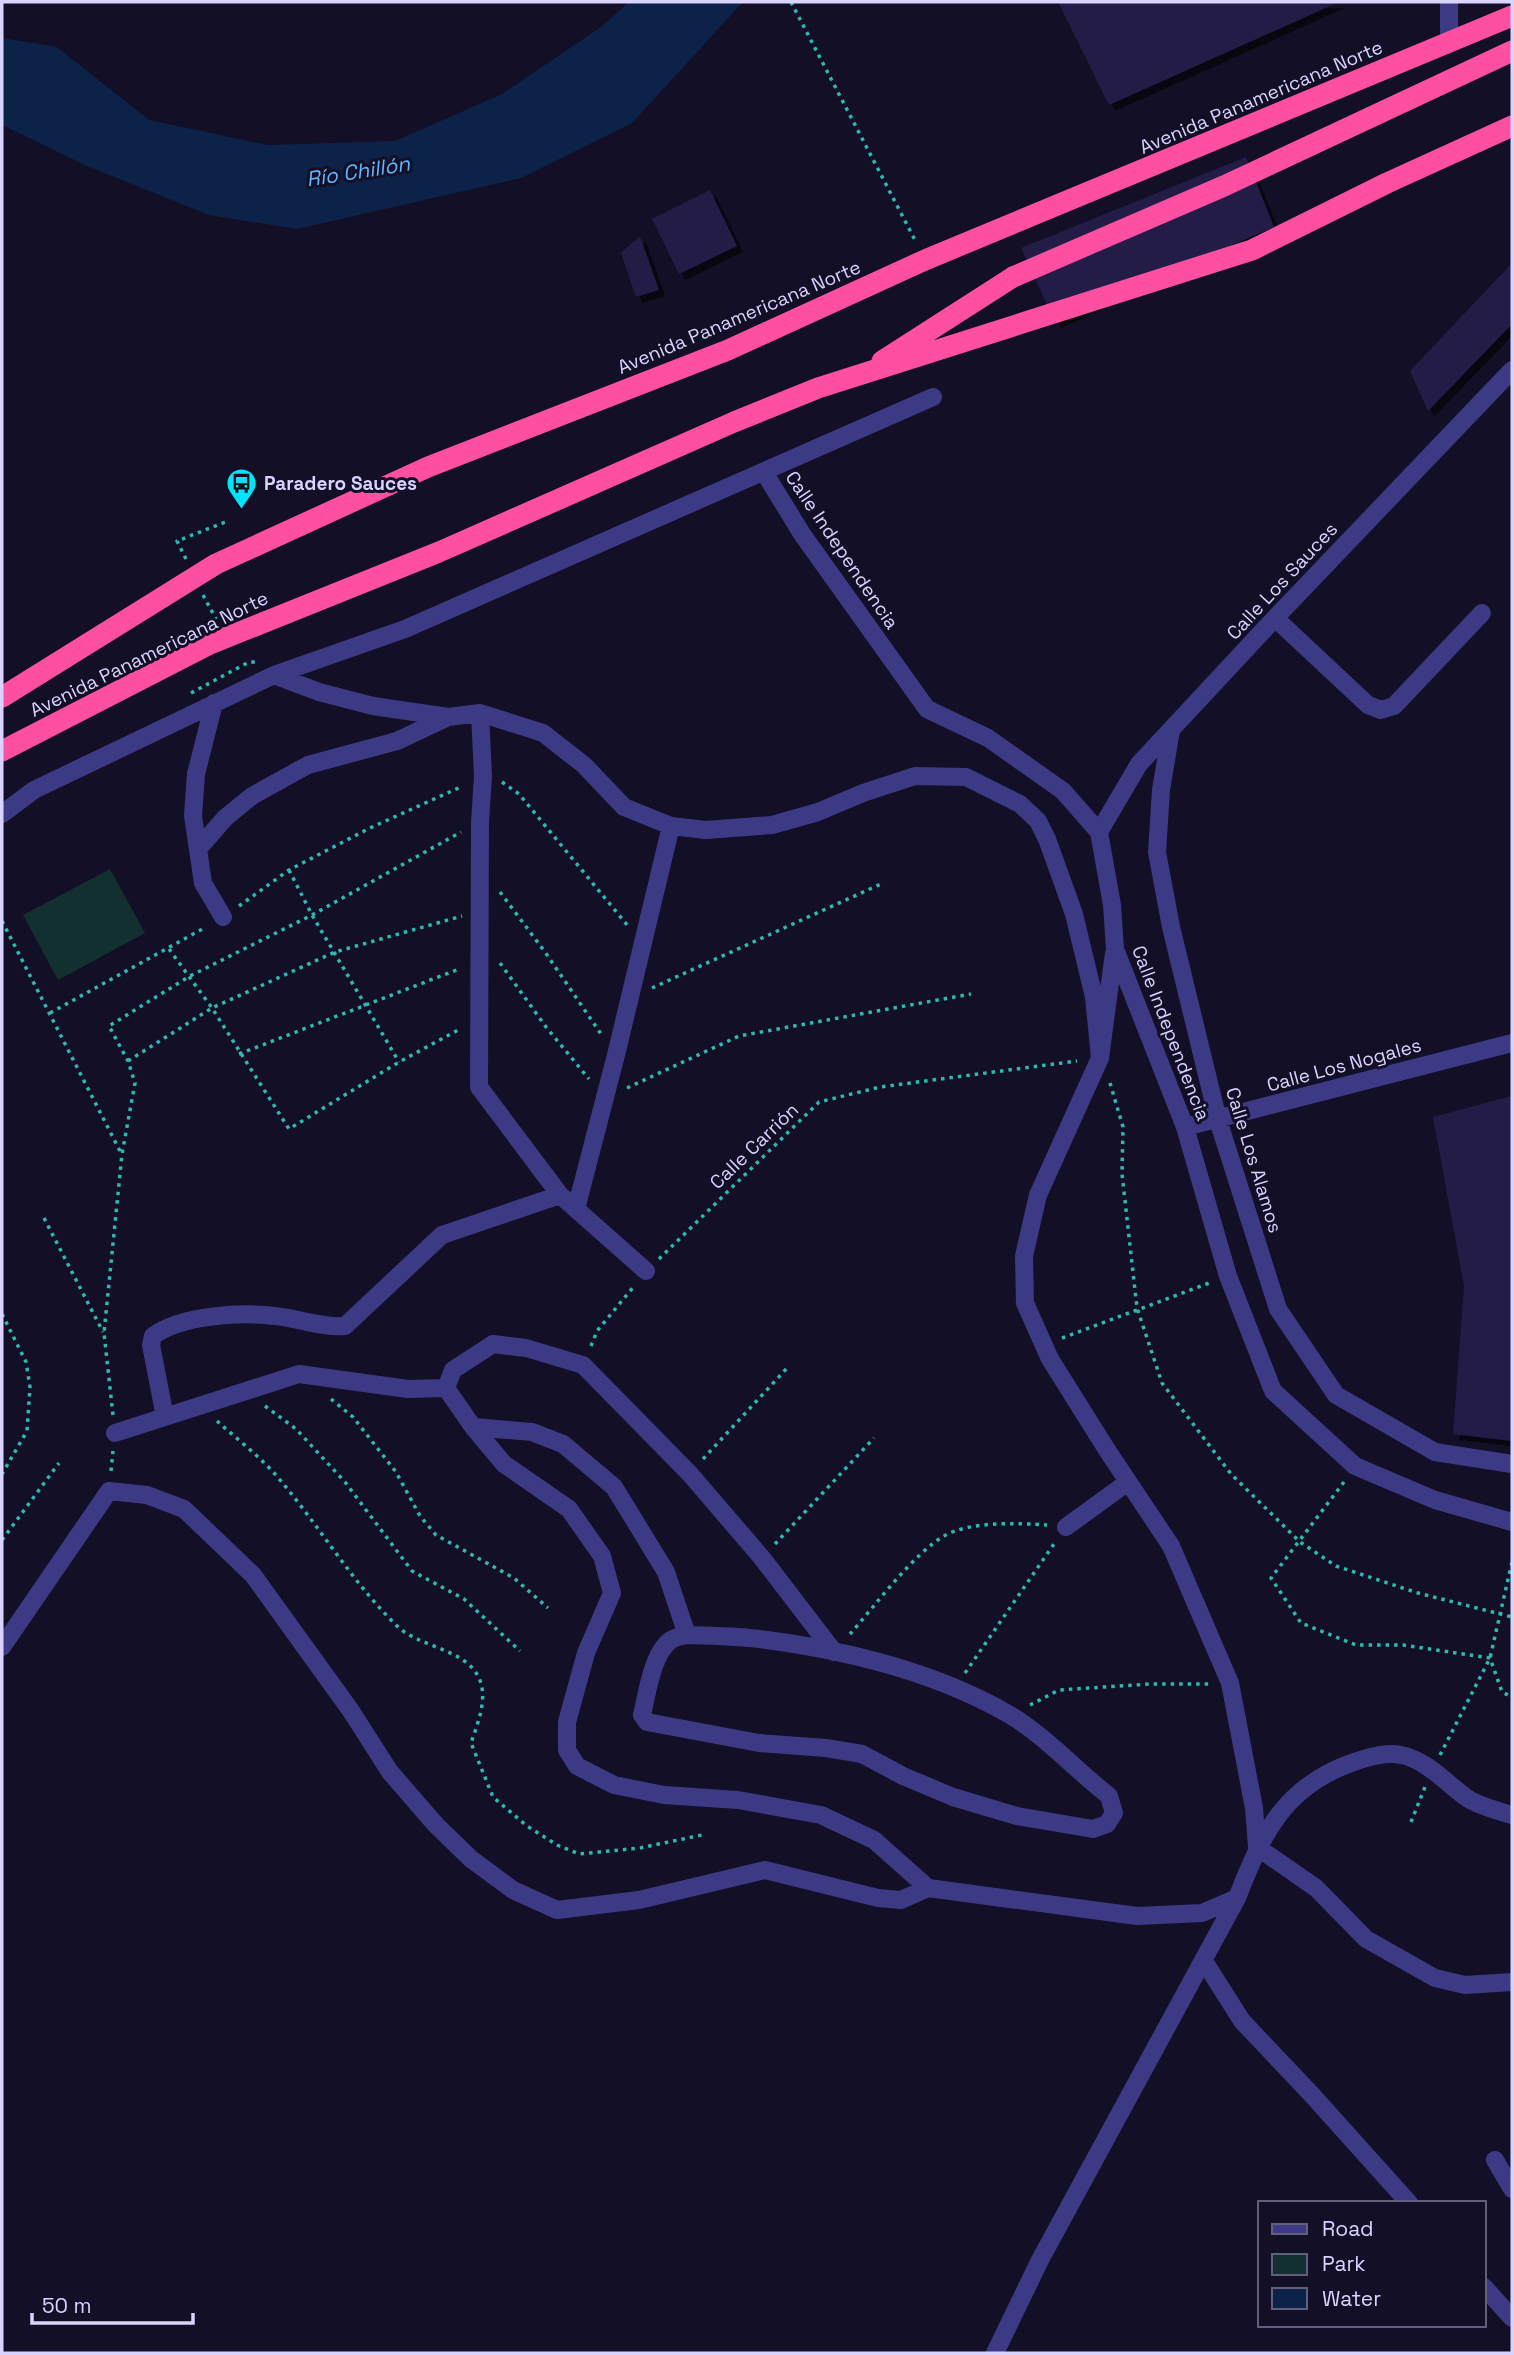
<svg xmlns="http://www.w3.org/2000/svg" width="1514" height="2355" font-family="'Space Grotesk',sans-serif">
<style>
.green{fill:#12302f}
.water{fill:#0c2248}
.building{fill:#241b47;filter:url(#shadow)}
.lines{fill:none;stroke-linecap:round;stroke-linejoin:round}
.path{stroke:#2fb8b0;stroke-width:3.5;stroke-dasharray:3.5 5;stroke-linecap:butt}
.minor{stroke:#3d3a85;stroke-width:18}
.highway{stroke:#ff4fa3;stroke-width:21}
.labels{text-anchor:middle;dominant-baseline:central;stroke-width:6;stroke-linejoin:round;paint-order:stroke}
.street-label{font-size:19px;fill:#d9d4ff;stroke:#130f26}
.poi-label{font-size:19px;font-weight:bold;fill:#d9d4ff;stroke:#130f26;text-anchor:start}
.water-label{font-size:21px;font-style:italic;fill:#62b6ff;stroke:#130f26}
</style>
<defs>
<filter id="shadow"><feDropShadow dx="6" dy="6" stdDeviation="0" flood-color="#0009"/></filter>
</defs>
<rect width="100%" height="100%" fill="#130f26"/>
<path class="green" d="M110,869l35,64 -87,47 -35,-65z"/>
<path class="water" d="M629,2h114l-111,121 -111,55 -224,51 -88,-14 -122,-49 -85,-41v-87l55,9 92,73 119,25 127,-4 107,-47 99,-67z"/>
<path class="building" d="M1058,2h281l-230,103z
M1246,157l28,70 -219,95 -34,-74z
M710,190l27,56 -58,28 -27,-55z
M640,236l19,54 -23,7 -15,-44z
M1512,263v61l-84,87 -18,-40z
M1512,1096v345l-59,-7 11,-148 -31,-169z"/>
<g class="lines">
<path class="path" d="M791,2l125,240
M186,559l-9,-18 51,-20
M203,595l13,24
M191,693l58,-31h7
M502,782l17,12 109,132
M289,870l23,45 87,147
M500,892l45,60 56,82
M239,906l50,-36 81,-42 93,-42
M2,921l119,232
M169,949l43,59 77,121 110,-67 61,-33
M500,963l46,64 43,52
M652,988l231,-105
M50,1013l156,-86
M239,1054l220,-85
M128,1061l84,-53 123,-56 127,-36
M1110,1083l13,44 -1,47 15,134 25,75 69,91 69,68 36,24 82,27 94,24
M627,1088l112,-52 232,-42
M44,1218l59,114
M659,1259l160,-157 61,-15 197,-26
M2,1314l24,48 4,25 -3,44 -25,43
M1062,1338l150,-56
M591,1346l6,-15 38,-46
M331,1399l22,18 43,55 24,44 16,19 78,43 34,30
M265,1406l31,23 49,53 67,89 52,28 56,52
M113,1415l-9,-82 18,-179 13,-71 -7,-22 -19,-35 81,-50 122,-61 149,-83
M217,1421c21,19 45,37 63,59 40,47 72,102 117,146 20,20 67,23 81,50 11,21 0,46 -7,67l22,54 34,29 30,19 22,9 61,-6 62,-13
M703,1459l85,-92
M111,1471l2,-20
M1344,1482l-73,96 30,45 55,22h47l87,13 12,34 10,5
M2,1540l57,-77
M775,1544l99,-106
M850,1634c24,-27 64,-81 94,-98 26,-15 74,-13 103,-11
M965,1673l91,-132
M1030,1705l29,-15 91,-6h61
M1440,1755l50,-97 22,-96
M1411,1822l14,-35"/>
<path class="minor" d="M1449,2v41
M764,472l38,62 125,175 61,29 75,53 36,41 13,73 3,44 70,178 43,149 45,115 82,75 80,34 77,22
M1275,618l93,87 13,5 13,-4 88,-93
M274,675l45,17 54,14 75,11 32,-4 63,20 41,32 40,42 47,19 35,4 66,-5 46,-13 45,-19 52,-17 51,1 54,27 18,17 9,18 27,75 20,83 6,61
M214,703l-18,71 -3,42 10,67 20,34
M480,713l3,63 -3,46 -1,265 81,108 86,76
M1171,730l-10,60 -4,62 14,75 47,193 60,189 58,86 99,57 77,12
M2,814l32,-24 240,-115 131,-46 528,-232
M1099,832l40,-68 136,-146 237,-248
M198,849l27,-31 27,-22 56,-31 89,-24 51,-24
M1114,953l-14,105 -62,137 -14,61 1,47 25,56 57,91 64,96 59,137 24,125 3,39
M1185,1127l327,-84
M576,1209l40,-154 55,-229
M165,1417l-14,-72 2,-9c28,-21 88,-24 122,-20 23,2 47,12 70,10l97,-91 118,-40
M473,1427l59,5 31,12 51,43 52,85 21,63
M115,1433l184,-59 109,15 38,-1
M1066,1527l62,-45
M687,1635c27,1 54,1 80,5 82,11 171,33 243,75 35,21 67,56 99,81l5,17 -7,11 -14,5 -76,-13 -64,-19 -50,-21 -41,-22 -36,-6 -67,-5 -112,-21 -5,-7c5,-20 10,-62 29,-75 4,-3 11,-4 16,-5z
M2,1647l107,-156 38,4 37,14 69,66 98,136 39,61 46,53 35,34 42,31 44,20 82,-10 126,-30 113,28 23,2 27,-12
M834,1652l-72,-94 -72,-84 -107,-109 -57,-17 -33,-4 -40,26 -7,18 27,39 31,37 65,45 33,47 10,37 -26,60 -19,69v28l10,16 37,19 50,10 74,5 83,15 53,25 54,48 209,28 65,-3 35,-15
M1257,1847l59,41 50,51 69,39 30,7 47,-3
M1204,1961l38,60 71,75 96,107
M1495,2160l17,29
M1484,2287l28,31
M995,2353l45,-93 197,-362c25,-64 47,-112 117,-136 15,-5 31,-10 47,-7 26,5 46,29 66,43 12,8 31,13 45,17"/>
<path class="highway" d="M882,361l131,-84 211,-91 288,-135
M2,697l214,-133 212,-97 300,-117 197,-90 587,-244
M2,751l208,-107 229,-92 295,-130 84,-34 434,-138 135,-67 125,-57"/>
</g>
<defs>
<symbol id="bus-pin" viewBox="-11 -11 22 30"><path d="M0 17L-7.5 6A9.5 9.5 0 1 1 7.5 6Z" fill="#00e5ff" stroke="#130f26"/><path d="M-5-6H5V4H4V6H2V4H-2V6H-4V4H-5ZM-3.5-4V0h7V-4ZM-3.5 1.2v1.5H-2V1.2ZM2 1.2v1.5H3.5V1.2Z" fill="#111"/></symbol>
</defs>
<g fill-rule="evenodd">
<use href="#bus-pin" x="224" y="466" width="35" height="47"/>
</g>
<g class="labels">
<g class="street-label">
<text transform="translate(1261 97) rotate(-23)">Avenida Panamericana Norte</text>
<text transform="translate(739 317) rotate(-23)">Avenida Panamericana Norte</text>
<text transform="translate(842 550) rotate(56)">Calle Independencia</text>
<text transform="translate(1282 581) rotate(-47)">Calle Los Sauces</text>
<text transform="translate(149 654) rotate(-26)">Avenida Panamericana Norte</text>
<text transform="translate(1171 1033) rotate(69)">Calle Independencia</text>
<text transform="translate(1344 1065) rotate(-15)">Calle Los Nogales</text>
<text transform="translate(754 1146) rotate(-44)">Calle Carrión</text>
<text transform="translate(1254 1160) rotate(73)">Calle Los Alamos</text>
</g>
<g class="poi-label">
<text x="264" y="483">Paradero Sauces</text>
</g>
<g class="water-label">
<text transform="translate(358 171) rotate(-9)">Río Chillón</text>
</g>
</g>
<rect width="1514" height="2355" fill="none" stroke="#d9d4ff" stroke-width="7"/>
<rect x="1258" y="2201" width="228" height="126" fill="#130f26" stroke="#625e7d" stroke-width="2"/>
<rect x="1272" y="2224" width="35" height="10" fill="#3d3a85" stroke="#625e7d" stroke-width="2"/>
<text x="1322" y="2236" font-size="21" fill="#d9d4ff">Road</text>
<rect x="1272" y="2254" width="35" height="21" fill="#12302f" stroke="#625e7d" stroke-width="2"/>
<text x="1322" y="2271" font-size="21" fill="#d9d4ff">Park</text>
<rect x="1272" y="2288" width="35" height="21" fill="#0c2248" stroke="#625e7d" stroke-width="2"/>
<text x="1322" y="2306" font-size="21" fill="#d9d4ff">Water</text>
<path d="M32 2313v10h161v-10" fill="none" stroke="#d9d4ff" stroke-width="3.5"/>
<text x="42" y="2313" font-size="21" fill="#d9d4ff" stroke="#130f26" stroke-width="5" paint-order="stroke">50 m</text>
</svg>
